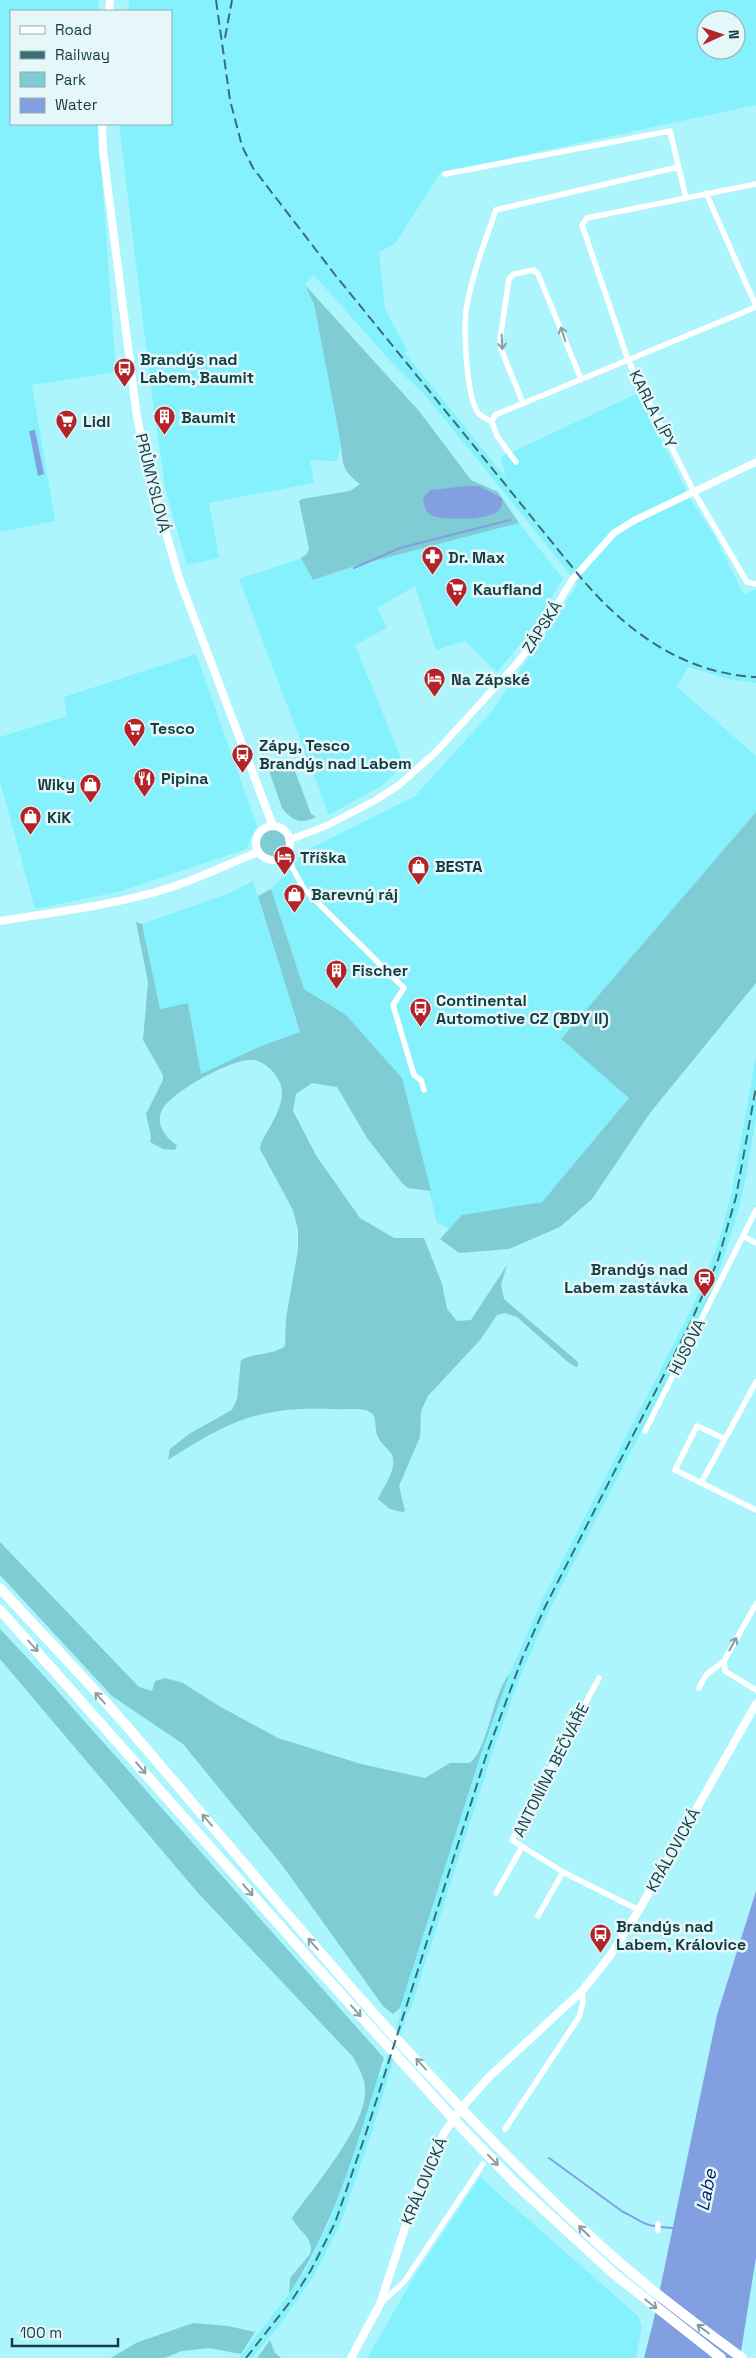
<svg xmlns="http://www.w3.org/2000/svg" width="756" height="2358" font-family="'Space Grotesk',sans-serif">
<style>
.built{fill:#85f1fd;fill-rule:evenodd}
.green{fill:#7fccd4}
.water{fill:#82a0e1}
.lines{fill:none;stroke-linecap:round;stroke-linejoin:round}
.stream{stroke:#82a0e1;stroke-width:2}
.minor{stroke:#fff;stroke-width:5.5}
.tertiary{stroke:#fff;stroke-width:7}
.secondary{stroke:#fff;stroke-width:8}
.motorway{stroke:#fff;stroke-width:10}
.rail{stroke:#3d6e74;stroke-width:2;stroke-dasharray:10 5;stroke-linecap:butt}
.oneway{stroke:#8a9ea0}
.labels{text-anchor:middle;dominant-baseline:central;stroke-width:5;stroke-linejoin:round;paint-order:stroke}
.poi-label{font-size:16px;font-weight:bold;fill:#143d42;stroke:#e6f7f9;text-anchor:start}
.street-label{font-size:16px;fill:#143d42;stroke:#e6f7f9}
.water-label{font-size:18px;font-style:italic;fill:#09226c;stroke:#e6f7f9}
</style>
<rect width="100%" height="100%" fill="#acf5fd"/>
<path class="built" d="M0,0h99l-1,11h-87v113h87l18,248 -84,13 23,136 -55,11z
M129,0h627v105l-316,68 -45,71 -16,8 6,57 22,41 -2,3 101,125 -5,-21 137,-64 53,107 23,35 30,60 12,-6v94l-28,-4 -40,-12 -11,20 79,69v56l-195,227 68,59 -87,104 -80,13 -12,14 -13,-6 -35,-145 -56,-63 -42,-26 -33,-100 36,-39 108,-54 77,-85 86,-127 -152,-188 -33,-32 -79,-89 -9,10 9,19 27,141 -4,16 -27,-1 4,23 -105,20 10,55 -32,7 -21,-73 -12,-80 -35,-288h52v-113h-43zM706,20h30v30h-30z
M519,523l44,56 -34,55 -32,38 -32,-31 -29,9 -21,-64 -38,22 10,20 -32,17 49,120 -23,21 -52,29 -90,-236 63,-21 12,22 41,-14z
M196,654l61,172 -11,23 -124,42 -87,18 -35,-127v-45l67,-21 -3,-19z
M253,881l47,151 -39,14 -60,28 -13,-71 -28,6 -18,-85 85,-30z
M756,1056v62l-10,59 -9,39 -21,65 -21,46 -145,282 -30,68 -28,77 -82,257h-2l-37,124 -31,90 -24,47 -33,49 -31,37h-13l50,-64 18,-27 23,-47 48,-145 3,1 21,-67 -2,-1 82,-257 28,-78 30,-69 145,-282 21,-45 14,-41 11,-40z
M480,2177l158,139 4,10 -6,32h-269l47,-81z"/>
<path class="green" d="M305,285l114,126 52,69 27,12 21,31 -164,43 -42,14 -12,-22 6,-4 2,-6 -10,-47 3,-2 48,-8 10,-7c-17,-13 -17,-18 -19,-39l-27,-141z
M288,761l4,2 19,51 5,3c-14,8 -24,4 -34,-9l-15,-43z
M756,812v171l-106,130 -58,86 -32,28 -51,22 -50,4 -19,-14 22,-24 80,-13 87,-104 -68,-59z
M260 843a13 13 0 1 1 26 0a13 13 0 1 1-26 0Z
M271,889l33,100 42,26 56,63 29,113 -23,-3 -6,-5 -35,-45 -30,-51 -25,-4 -16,11 -3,17 24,46 43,61 34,20h30l18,46 5,25 10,12 14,-1 36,-55 -6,20 3,14 74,63v4l-2,1 -7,-4 -52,-46 -12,-4 -8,2 -17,25 -52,56 -7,15 -1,26 -21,49 6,25 -3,1 -12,-3 -12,-10c5,-12 20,-30 14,-44 -3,-6 -11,-11 -14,-18 -4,-7 -1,-15 -5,-23l-7,-4c-12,-2 -23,0 -35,-1 -73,-3 -103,13 -163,51l2,-11 19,-15 43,-24 5,-11 4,-39c13,-7 33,-5 44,-14l1,-28 12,-68v-20l-5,-20 -33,-61 1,-6c6,-12 15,-25 19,-38 4,-13 2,-22 -6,-32 -5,-6 -12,-11 -19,-13 -20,-4 -84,32 -93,50 -7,14 3,27 15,35l-2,5 -12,-1 -13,-7 1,-6 -5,-22 17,-34v-5l-20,-35 5,-58 -12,-60 6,2 18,85 28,-6 13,71 60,-28 39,-14 -42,-136z
M0,1542l139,145 13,4 3,-10 10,-3 18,5 36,23 59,32 83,26 64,14 25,-15h20c19,-16 21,-66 40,-90l-28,78 -82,257 -7,6 -10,-8 -101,-141 -99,-121 -71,-48 -112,-121z
M0,1629l46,49 338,380c-26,81 -47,164 -95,236l1,-16 20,-24c5,-16 -12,-23 -18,-36 21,-30 72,-89 73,-125 1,-14 -6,-25 -12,-36l-155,-164 -198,-234z
M193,2323l35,3 27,6 -14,22 -32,-6 -27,3 -18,7h-53l25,-15z
M270,2340l5,13 6,5h-24z"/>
<path class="water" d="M35,430l9,44 -6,2 -9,-45z
M467,486h12l23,12c0,5 0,11 -5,14 -9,8 -56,9 -66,3 -6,-3 -7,-10 -8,-17l7,-8z
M756,1891v366l-16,101h-96l9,-35 64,-308z"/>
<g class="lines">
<path class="stream" d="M354,568l46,-20 110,-28
M549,2158l74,54c11,4 21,14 32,14
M660,2227l13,1"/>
<path class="minor" d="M445,174l225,-43 16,67
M756,184l-169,34 -5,7 46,135 66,132 53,90 9,2
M706,193l50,113
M523,403l-22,-54 -1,-9 9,-61 5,-5 20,-4 4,4 43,105
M492,422c-4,-3 -10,-5 -13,-8 -13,-15 -16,-89 -12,-109 6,-33 18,-64 29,-95l182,-43
M516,462l-19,-26 -5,-14 3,-7 261,-108
M288,851l4,16 12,22 100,99 -11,17 21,70 7,5 3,10
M277,860l15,7
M743,1236l13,7
M645,1431l111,-221
M725,1439l-28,-13 -22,44 81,40
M701,1483l55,-101
M756,1604l-32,57 1,10 31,19
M599,1678l-87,162 51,32 76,38
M699,1688l7,-13 18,-14
M496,1893l26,-46
M538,1916l25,-44
M505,2129l74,-112 4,-15 -1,-11
M658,2230v-6
M382,2302l22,-20 79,-118"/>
<path class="tertiary" d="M289,840l39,-15 48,-25 23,-15 37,-33 82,-90 23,-30 31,-52 42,-47 21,-13 121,-58"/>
<path class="secondary" d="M109,11l1,-11
M102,124l1,27 34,266 12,57 30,104 94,248
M256 843a17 17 0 1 1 34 0a17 17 0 1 1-34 0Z
M0,921c56,-9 115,-16 169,-33 31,-10 59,-24 89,-36
M351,2358l29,-54 38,-116 26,-55 20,-28 25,-28 93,-86 28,-35 29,-46 117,-206"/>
<path class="motorway" d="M0,1588c41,45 84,89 124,135 151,175 296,357 467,514 47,44 99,83 151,121
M0,1610l313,353 146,162 56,58 98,90 108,85"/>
<path class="rail" d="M216,0l14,100 12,46 11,22 83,108 241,297c46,56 104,100 179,104
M225,38l7,-38
M246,2358l48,-61 17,-27 24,-47 31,-90 121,-380 36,-97 22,-49 145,-283 28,-64 18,-63 20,-110"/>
</g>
<defs><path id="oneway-shaft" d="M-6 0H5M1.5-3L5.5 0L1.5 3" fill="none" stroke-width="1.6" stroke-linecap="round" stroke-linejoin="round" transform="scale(1.25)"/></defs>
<g class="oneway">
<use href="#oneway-shaft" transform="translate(563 334) rotate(-108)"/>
<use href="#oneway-shaft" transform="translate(502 342) rotate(87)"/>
<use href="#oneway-shaft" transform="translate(733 1644) rotate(-61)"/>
<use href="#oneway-shaft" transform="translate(33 1646) rotate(48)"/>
<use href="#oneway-shaft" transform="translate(100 1698) rotate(-132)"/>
<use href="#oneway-shaft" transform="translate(141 1768) rotate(49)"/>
<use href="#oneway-shaft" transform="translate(207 1820) rotate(-131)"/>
<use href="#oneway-shaft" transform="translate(248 1890) rotate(49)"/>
<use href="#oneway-shaft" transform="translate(313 1944) rotate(-131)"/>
<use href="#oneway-shaft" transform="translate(356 2011) rotate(48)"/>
<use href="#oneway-shaft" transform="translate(421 2064) rotate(-132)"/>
<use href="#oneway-shaft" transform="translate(493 2160) rotate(46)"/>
<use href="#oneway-shaft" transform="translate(584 2231) rotate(-136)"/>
<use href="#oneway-shaft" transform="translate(651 2304) rotate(39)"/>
<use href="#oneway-shaft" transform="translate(703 2329) rotate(-143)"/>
</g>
<defs>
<symbol id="bus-pin" viewBox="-11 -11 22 30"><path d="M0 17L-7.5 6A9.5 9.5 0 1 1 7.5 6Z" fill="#b4232a" stroke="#e6f7f9"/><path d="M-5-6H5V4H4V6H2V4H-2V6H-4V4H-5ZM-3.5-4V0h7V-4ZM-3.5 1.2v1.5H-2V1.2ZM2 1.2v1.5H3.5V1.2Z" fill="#fff"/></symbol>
<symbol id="building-pin" viewBox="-11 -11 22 30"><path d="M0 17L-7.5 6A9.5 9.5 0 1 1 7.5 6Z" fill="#b4232a" stroke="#e6f7f9"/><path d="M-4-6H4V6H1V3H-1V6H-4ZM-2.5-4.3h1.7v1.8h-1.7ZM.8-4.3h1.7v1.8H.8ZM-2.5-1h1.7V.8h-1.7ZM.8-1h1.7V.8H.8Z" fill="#fff"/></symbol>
<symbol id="supermarket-pin" viewBox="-11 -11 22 30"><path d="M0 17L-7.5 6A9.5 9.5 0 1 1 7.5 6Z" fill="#b4232a" stroke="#e6f7f9"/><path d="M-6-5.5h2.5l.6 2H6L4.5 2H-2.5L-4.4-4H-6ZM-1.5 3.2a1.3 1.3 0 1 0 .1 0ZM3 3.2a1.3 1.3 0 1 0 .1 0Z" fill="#fff"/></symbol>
<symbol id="pharmacy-pin" viewBox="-11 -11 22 30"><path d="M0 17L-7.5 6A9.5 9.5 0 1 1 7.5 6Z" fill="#b4232a" stroke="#e6f7f9"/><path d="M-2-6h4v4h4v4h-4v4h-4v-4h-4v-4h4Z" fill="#fff"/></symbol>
<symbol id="hotel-pin" viewBox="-11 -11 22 30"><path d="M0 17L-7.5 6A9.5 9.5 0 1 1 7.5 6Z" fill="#b4232a" stroke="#e6f7f9"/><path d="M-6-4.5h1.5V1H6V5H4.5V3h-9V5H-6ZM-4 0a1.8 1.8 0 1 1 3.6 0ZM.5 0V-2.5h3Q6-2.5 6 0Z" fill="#fff"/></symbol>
<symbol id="restaurant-pin" viewBox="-11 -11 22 30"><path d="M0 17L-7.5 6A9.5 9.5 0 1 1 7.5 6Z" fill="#b4232a" stroke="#e6f7f9"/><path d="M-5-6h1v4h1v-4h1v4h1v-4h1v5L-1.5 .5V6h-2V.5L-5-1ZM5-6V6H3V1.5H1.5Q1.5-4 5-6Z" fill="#fff"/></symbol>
<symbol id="shop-pin" viewBox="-11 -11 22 30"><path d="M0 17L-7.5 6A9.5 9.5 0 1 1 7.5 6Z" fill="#b4232a" stroke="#e6f7f9"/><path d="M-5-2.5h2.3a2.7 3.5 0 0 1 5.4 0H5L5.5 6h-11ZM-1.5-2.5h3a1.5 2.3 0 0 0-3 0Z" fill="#fff"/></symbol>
<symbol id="station-pin" viewBox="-11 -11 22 30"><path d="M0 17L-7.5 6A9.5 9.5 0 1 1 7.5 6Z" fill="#b4232a" stroke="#e6f7f9"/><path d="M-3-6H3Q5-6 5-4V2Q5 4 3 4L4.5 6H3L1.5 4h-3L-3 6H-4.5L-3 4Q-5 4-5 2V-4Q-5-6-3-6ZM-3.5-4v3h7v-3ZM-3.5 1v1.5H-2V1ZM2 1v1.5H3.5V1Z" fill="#fff"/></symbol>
</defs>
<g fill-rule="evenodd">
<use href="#bus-pin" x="112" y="356" width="25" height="34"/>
<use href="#building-pin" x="152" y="404" width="25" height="34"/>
<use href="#supermarket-pin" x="54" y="408" width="25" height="34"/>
<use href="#pharmacy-pin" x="420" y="544" width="25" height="34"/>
<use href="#supermarket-pin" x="444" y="576" width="25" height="34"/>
<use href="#hotel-pin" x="422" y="666" width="25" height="34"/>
<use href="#supermarket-pin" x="122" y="716" width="25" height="34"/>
<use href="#bus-pin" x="230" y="742" width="25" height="34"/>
<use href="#restaurant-pin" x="132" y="766" width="25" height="34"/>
<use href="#shop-pin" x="78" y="772" width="25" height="34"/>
<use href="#shop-pin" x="18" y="804" width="25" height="34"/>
<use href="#hotel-pin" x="272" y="844" width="25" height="34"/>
<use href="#shop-pin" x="406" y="854" width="25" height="34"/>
<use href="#shop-pin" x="282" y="882" width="25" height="34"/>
<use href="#building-pin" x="324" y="958" width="25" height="34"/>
<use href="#bus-pin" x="408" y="996" width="25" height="34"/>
<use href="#station-pin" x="692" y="1266" width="25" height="34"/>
<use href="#bus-pin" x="588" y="1922" width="25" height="34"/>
</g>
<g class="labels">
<g class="poi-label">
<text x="140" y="359">Brandýs nad<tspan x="140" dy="18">Labem, Baumit</tspan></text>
<text x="181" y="417">Baumit</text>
<text x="83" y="421">Lidl</text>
<text x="448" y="557">Dr. Max</text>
<text x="473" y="589">Kaufland</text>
<text x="451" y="679">Na Zápské</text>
<text x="150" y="728">Tesco</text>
<text x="259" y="745">Zápy, Tesco<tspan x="259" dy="18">Brandýs nad Labem</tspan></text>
<text x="161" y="778">Pipina</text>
<text x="75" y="784" text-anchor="end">Wiky</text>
<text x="47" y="817">KiK</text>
<text x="300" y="857">Tříška</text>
<text x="435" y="866">BESTA</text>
<text x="311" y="894">Barevný ráj</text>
<text x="352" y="970">Fischer</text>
<text x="436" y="1000">Continental<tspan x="436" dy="18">Automotive CZ (BDY II)</tspan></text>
<text x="688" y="1269" text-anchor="end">Brandýs nad<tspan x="688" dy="18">Labem zastávka</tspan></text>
<text x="616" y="1926">Brandýs nad<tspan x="616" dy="18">Labem, Královice</tspan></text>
</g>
<g class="street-label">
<text transform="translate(653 409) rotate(63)">KARLA LÍPY</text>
<text transform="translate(153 483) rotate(76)">PRŮMYSLOVÁ</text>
<text transform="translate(542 627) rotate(-57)">ZÁPSKÁ</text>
<text transform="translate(687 1347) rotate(-63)">HUSOVA</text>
<text transform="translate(551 1770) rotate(-63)">ANTONÍNA BEČVÁŘE</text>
<text transform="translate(673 1850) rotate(-61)">KRÁLOVICKÁ</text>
<text transform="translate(424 2181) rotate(-67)">KRÁLOVICKÁ</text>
</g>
<g class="water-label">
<text transform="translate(706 2190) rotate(-79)">Labe</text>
</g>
</g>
<rect x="10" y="10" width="162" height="115" fill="#e6f7f9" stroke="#92adb0"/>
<rect x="20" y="26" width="25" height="8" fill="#ffffff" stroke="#92adb0"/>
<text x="55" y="35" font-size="15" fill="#143d42">Road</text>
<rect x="20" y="51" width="25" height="8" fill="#3d6e74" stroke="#92adb0"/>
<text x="55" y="60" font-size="15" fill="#143d42">Railway</text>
<rect x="20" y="72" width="25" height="15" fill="#7fccd4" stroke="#92adb0"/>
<text x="55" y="85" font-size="15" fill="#143d42">Park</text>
<rect x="20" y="98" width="25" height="15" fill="#82a0e1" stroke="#92adb0"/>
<text x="55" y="110" font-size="15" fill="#143d42">Water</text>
<g transform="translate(721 35) rotate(87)"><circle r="24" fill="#e6f7f9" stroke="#92adb0"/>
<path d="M0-4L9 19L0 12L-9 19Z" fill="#b4232a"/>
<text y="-8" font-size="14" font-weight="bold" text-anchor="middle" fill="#143d42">N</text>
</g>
<path d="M12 2338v8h106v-8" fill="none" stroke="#143d42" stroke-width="2.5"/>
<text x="20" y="2338" font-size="15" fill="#143d42" stroke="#e6f7f9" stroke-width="4" paint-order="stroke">100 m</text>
</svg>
